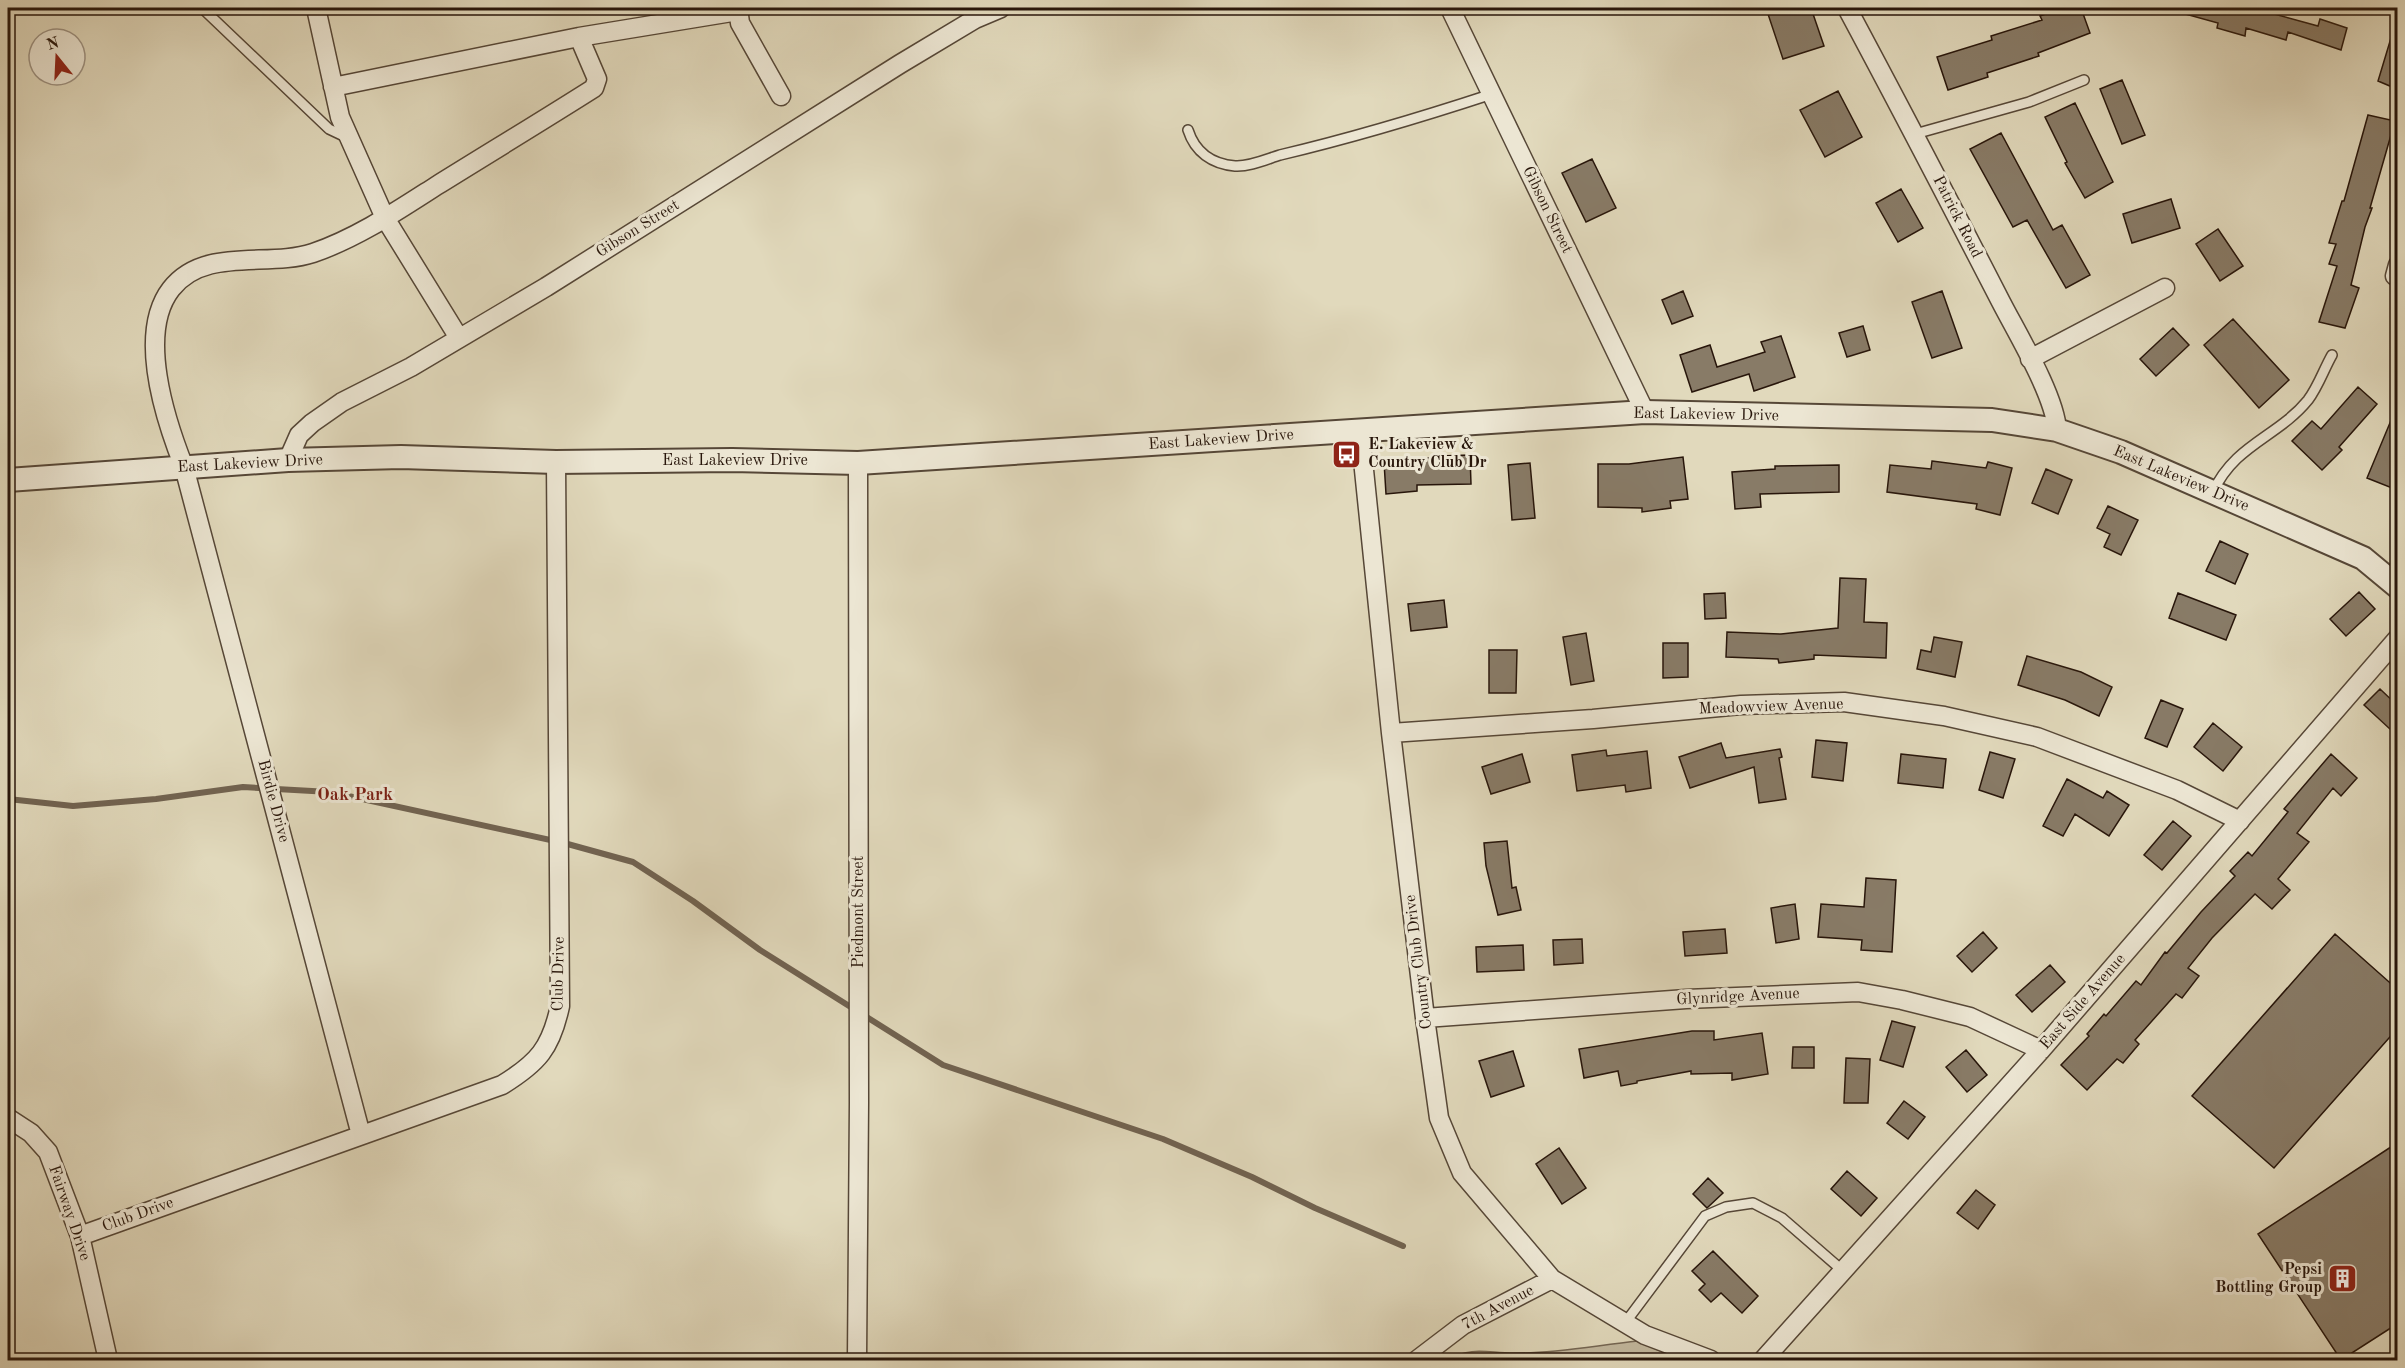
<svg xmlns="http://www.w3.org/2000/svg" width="2405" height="1368" font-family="'Old Standard TT',serif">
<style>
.green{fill:#c2b89e;stroke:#756754;stroke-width:1.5}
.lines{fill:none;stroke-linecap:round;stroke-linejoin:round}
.stream{stroke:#716351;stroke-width:6}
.building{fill:#887b67;stroke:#28160b;stroke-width:1.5}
.service-casing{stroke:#564737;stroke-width:12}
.minor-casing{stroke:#564737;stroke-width:21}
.tertiary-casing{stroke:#564737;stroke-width:26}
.service{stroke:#ece6d3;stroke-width:9}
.minor{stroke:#ece6d3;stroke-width:18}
.tertiary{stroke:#ece6d3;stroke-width:22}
.labels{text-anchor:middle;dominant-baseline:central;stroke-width:6;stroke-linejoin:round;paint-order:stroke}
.street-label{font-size:16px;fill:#28160b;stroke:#ece6d3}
.poi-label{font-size:16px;font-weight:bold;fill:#28160b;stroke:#ece6d3;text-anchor:start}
.neighbourhood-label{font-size:18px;font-weight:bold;fill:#7a1f14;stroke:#ece6d3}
</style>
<rect width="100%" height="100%" fill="#e1d9bc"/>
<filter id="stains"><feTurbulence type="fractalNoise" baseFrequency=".00333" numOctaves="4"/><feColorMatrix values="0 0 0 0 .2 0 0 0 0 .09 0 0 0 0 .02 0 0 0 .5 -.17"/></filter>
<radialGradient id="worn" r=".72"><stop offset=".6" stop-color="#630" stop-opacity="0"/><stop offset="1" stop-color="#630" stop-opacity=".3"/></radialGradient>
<path class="green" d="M1638,1341l43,19h-235c30,-15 42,-6 72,-7 40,0 80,-8 120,-12z"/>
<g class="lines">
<path class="stream" d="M8,799l65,7 83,-7 87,-12 87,5 234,51 69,19 60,39 67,49 183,115 220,74 89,38 63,31 88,38"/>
</g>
<path class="building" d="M1766,8h45l13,38 -41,13z
M2062,8h19l9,25 -52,20 1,3 -52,17 1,4 -40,13 -11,-33 55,-17 -1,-4 51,-16 -2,-4z
M2179,8h73l66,18 2,-7 27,9 -6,22 -53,-18 -2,8 -40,-12 -1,8 -28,-8 1,-5 -40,-11z
M2394,28h3v61l-19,-8z
M2122,80l23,55 -23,9 -22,-55z
M1838,91l24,46 -37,20 -25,-47z
M2075,103l38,79 -28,16 -20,-35 2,-1 -22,-45z
M2368,115l27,6 -25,87h2l-7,19 -14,58 8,3 -14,40 -26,-6 18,-56 -8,-2 7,-20 -7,-1 13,-42h2z
M2001,133l52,97 9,-5 28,50 -24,13 -39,-68 -14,7 -43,-78z
M1592,159l24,49 -30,14 -24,-49z
M1901,189l22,39 -25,14 -22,-39z
M2171,199l9,29 -48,15 -9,-29z
M2218,229l25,37 -23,15 -24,-37z
M1683,291l10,25 -21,8 -10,-24z
M1942,291l20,57 -30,10 -20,-56z
M2233,319l56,61 -30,28 -55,-63z
M1863,326l7,24 -23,7 -8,-24z
M2173,328l16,17 -33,31 -16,-17z
M1781,336l14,41 -41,14 -5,-17 -57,18 -12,-37 30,-10 7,22 48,-15 -4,-10z
M2358,387l19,17 -38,43 3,3 -20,20 -30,-29 20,-20 9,8z
M2397,406v84l-30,-12z
M1470,455l1,29 -54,1v6l-31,3 -2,-32 55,-5v-1z
M1683,457l5,42 -18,2 1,7 -29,4v-4l-44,-1v-43h31z
M1932,461l54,7 2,-6 24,6 -12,47 -24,-6 1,-5 -90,-12 3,-27 41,4z
M1530,463l5,55 -23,2 -4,-55z
M1839,465v27l-79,2 1,13 -26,2 -3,-37 43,-3v-3z
M2046,469l26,11 -14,34 -26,-11z
M2108,506l30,14 -17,35 -17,-8 6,-13 -13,-6z
M2220,541l28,13 -13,30 -29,-13z
M1840,578l26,1 -2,43 23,1 -1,35 -72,-3v4l-35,4 -1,-4 -52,-2 1,-25 54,2 57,-6z
M2359,592l16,17 -29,27 -16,-17z
M1725,593l1,25 -21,1 -1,-25z
M2178,593l58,22 -10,25 -57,-22z
M1444,600l3,27 -36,4 -3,-27z
M1586,633l8,48 -23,4 -8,-48z
M1934,637l28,5 -7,35 -38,-8 4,-19 10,2z
M1663,643h25v34l-25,1z
M1489,650h28l-1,43h-27z
M2027,656l54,16 31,15 -13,29 -34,-16 -47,-15z
M2380,689l17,16v17l-6,8 -27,-25z
M2161,700l22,9 -16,38 -22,-9z
M2213,723l29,24 -19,24 -29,-24z
M1816,740l31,3 -4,38 -31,-4z
M1721,743l5,15 54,-9 2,8 -3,1 7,41 -27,4 -5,-36 -64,21 -11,-31z
M1606,750l1,6 40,-5 4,37 -25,4 -1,-7 -48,6 -5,-36z
M1990,752l25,7 -12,39 -24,-8z
M1522,754l8,28 -39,12 -9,-27z
M1901,754l45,5 -3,29 -45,-5z
M2331,754l26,24 -16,18 -8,-8 -36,45 12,9 -31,37 12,11 -18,19 -17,-15 -43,44 -24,30 11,8 -17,22 -6,-4 -41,46 4,4 -16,19 -6,-4 -30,31 -26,-25 28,-29 -2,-2 17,-20 2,2 30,-35 5,4 24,-33 2,1 34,-41 34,-36 -5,-5 18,-19 4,4 36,-44 -4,-3z
M2067,779l36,19 4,-7 22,14 -20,31 -34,-22 -12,22 -20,-10z
M2173,821l18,15 -29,34 -18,-15z
M1507,841l5,47 4,-1 5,23 -23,5 -12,-49 -2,-23z
M1866,878l30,2 -4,72 -31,-2 1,-10 -44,-3 3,-33 43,3z
M1795,904l4,35 -23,4 -5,-35z
M1725,929l2,24 -42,3 -2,-24z
M1983,932l14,16 -25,24 -15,-16z
M2335,934l62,55v40l-123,139 -82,-72z
M1582,939l1,24 -29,2 -1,-25z
M1523,945l1,25 -47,2 -1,-25z
M2050,965l15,17 -33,30 -16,-17z
M1892,1021l23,6 -12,40 -23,-7z
M1692,1031h22v9l48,-7 6,41 -36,6v-7l-41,1v-3l-54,10v2l-16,3 -3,-15 -34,7 -5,-29z
M1793,1047h21v21h-22z
M1966,1050l21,25 -20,17 -21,-25z
M1513,1051l11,35 -33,11 -12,-36z
M1846,1058l24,1 -2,44h-24z
M1904,1101l21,16 -17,22 -21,-16z
M2397,1143v181l-56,36 -83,-126z
M1559,1148l27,40 -24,16 -26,-40z
M1847,1171l30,27 -16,18 -30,-27z
M1708,1178l15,15 -16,15 -14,-14z
M1976,1190l19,15 -17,24 -21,-16z
M1713,1251l45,45 -16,17 -21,-20 -10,9 -12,-12 6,-6 -13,-13z"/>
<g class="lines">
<defs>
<path id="service" d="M202,8l127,121 19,9
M1188,130c7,22 24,34 47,36 14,1 32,-7 45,-11 72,-17 142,-38 212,-61
M1915,134l114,-32 55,-22
M2213,492c22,-48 65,-55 95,-92 10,-13 16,-31 24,-45
M1625,1323l80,-107 21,-9 27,-4 29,15 61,53"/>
<path id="minor" d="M316,8l24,109 45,101 74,120
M738,8l2,15 41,73
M1450,8l195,404
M1847,8c52,97 103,195 154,294 17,33 54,94 56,128
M333,87l246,-50 159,-26
M2395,276l3,-11
M2030,359l135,-71
M1360,431l31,302 34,285 14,100 23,55 90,106 93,56 66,25
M288,460l11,-25 13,-12 30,-21 69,-35 135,-80 354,-223 75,-45 26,-11
M1391,733l202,-14 148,-14 103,-3 100,14 93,21 140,53 63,31
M1425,1018l261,-19 172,-7 44,8 68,17 71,33
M8,1118l23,15 17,19 32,84 28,124
M361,1135l-177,-668c-19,-48 -47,-134 -13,-178 33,-43 97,-21 142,-36 44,-15 84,-42 123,-67 53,-33 106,-65 158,-98l3,-9 -18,-42
M80,1236l422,-151c36,-22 49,-37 58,-79l-4,-544
M857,1360l2,-258 -1,-639
M1417,1360l46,-35 89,-46
M1763,1360l278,-310 357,-412"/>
<path id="tertiary" d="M8,480l280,-20 113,-3 155,5 176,-2 126,3 787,-51 347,8 65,10 64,22 242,106 35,29"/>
</defs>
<use href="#service" class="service-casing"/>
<use href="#minor" class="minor-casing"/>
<use href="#tertiary" class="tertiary-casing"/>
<use href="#service" class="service"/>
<use href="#minor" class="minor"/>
<use href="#tertiary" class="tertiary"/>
</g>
<defs>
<symbol id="bus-square" viewBox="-11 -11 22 22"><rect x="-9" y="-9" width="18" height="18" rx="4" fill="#8f2418" stroke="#ece6d3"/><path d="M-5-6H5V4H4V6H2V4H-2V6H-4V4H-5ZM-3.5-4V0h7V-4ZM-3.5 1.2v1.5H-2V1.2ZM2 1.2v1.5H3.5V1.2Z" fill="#fff"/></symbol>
<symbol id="building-square" viewBox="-11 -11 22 22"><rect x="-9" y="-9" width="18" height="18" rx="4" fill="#8f2418" stroke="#ece6d3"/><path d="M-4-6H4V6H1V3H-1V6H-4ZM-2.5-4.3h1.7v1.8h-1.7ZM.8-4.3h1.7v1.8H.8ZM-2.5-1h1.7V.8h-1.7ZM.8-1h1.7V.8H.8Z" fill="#fff"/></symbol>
</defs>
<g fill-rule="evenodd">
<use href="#bus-square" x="1330" y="438" width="33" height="33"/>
<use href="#building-square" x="2326" y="1262" width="33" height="33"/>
</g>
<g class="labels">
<g class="street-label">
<text transform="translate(1547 210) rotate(64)">Gibson Street</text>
<text transform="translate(1957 217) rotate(63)">Patrick Road</text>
<text transform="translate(638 229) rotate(-32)">Gibson Street</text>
<text transform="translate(1706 415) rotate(1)">East Lakeview Drive</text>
<text transform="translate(1221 440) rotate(-4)">East Lakeview Drive</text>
<text x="735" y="461">East Lakeview Drive</text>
<text transform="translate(250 464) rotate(-3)">East Lakeview Drive</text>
<text transform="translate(2181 479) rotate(23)">East Lakeview Drive</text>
<text transform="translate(1771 707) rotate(-2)">Meadowview Avenue</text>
<text transform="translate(273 801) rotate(75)">Birdie Drive</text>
<text transform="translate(859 912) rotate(-90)">Piedmont Street</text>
<text transform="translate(1419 962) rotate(-97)">Country Club Drive</text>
<text transform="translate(559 974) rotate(-89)">Club Drive</text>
<text transform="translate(1738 997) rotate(-3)">Glynridge Avenue</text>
<text transform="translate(2083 1002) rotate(-49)">East Side Avenue</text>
<text transform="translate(69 1213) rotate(71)">Fairway Drive</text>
<text transform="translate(138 1215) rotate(-20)">Club Drive</text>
<text transform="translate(1498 1308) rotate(-28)">7th Avenue</text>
</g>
<g class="poi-label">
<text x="1368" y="445">E. Lakeview &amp;<tspan x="1368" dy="18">Country Club Dr</tspan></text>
<text x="2322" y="1270" text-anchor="end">Pepsi<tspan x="2322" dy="18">Bottling Group</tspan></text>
</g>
<g class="neighbourhood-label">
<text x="355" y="795">Oak Park</text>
</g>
</g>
<rect width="2405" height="1368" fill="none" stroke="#e1d9bc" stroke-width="30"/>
<rect x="9" y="9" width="2387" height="1350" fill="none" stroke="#28160b" stroke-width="3"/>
<rect x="15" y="15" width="2375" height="1338" fill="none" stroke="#28160b" stroke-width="1.5"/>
<g transform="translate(57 57) rotate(342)"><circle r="28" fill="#ece6d3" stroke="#9e9383" stroke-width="1.5"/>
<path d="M0-4.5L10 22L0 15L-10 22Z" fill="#8f2418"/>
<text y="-9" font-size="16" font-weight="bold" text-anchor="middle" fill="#28160b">N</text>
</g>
<rect width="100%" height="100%" filter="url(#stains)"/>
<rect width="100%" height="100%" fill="url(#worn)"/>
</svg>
